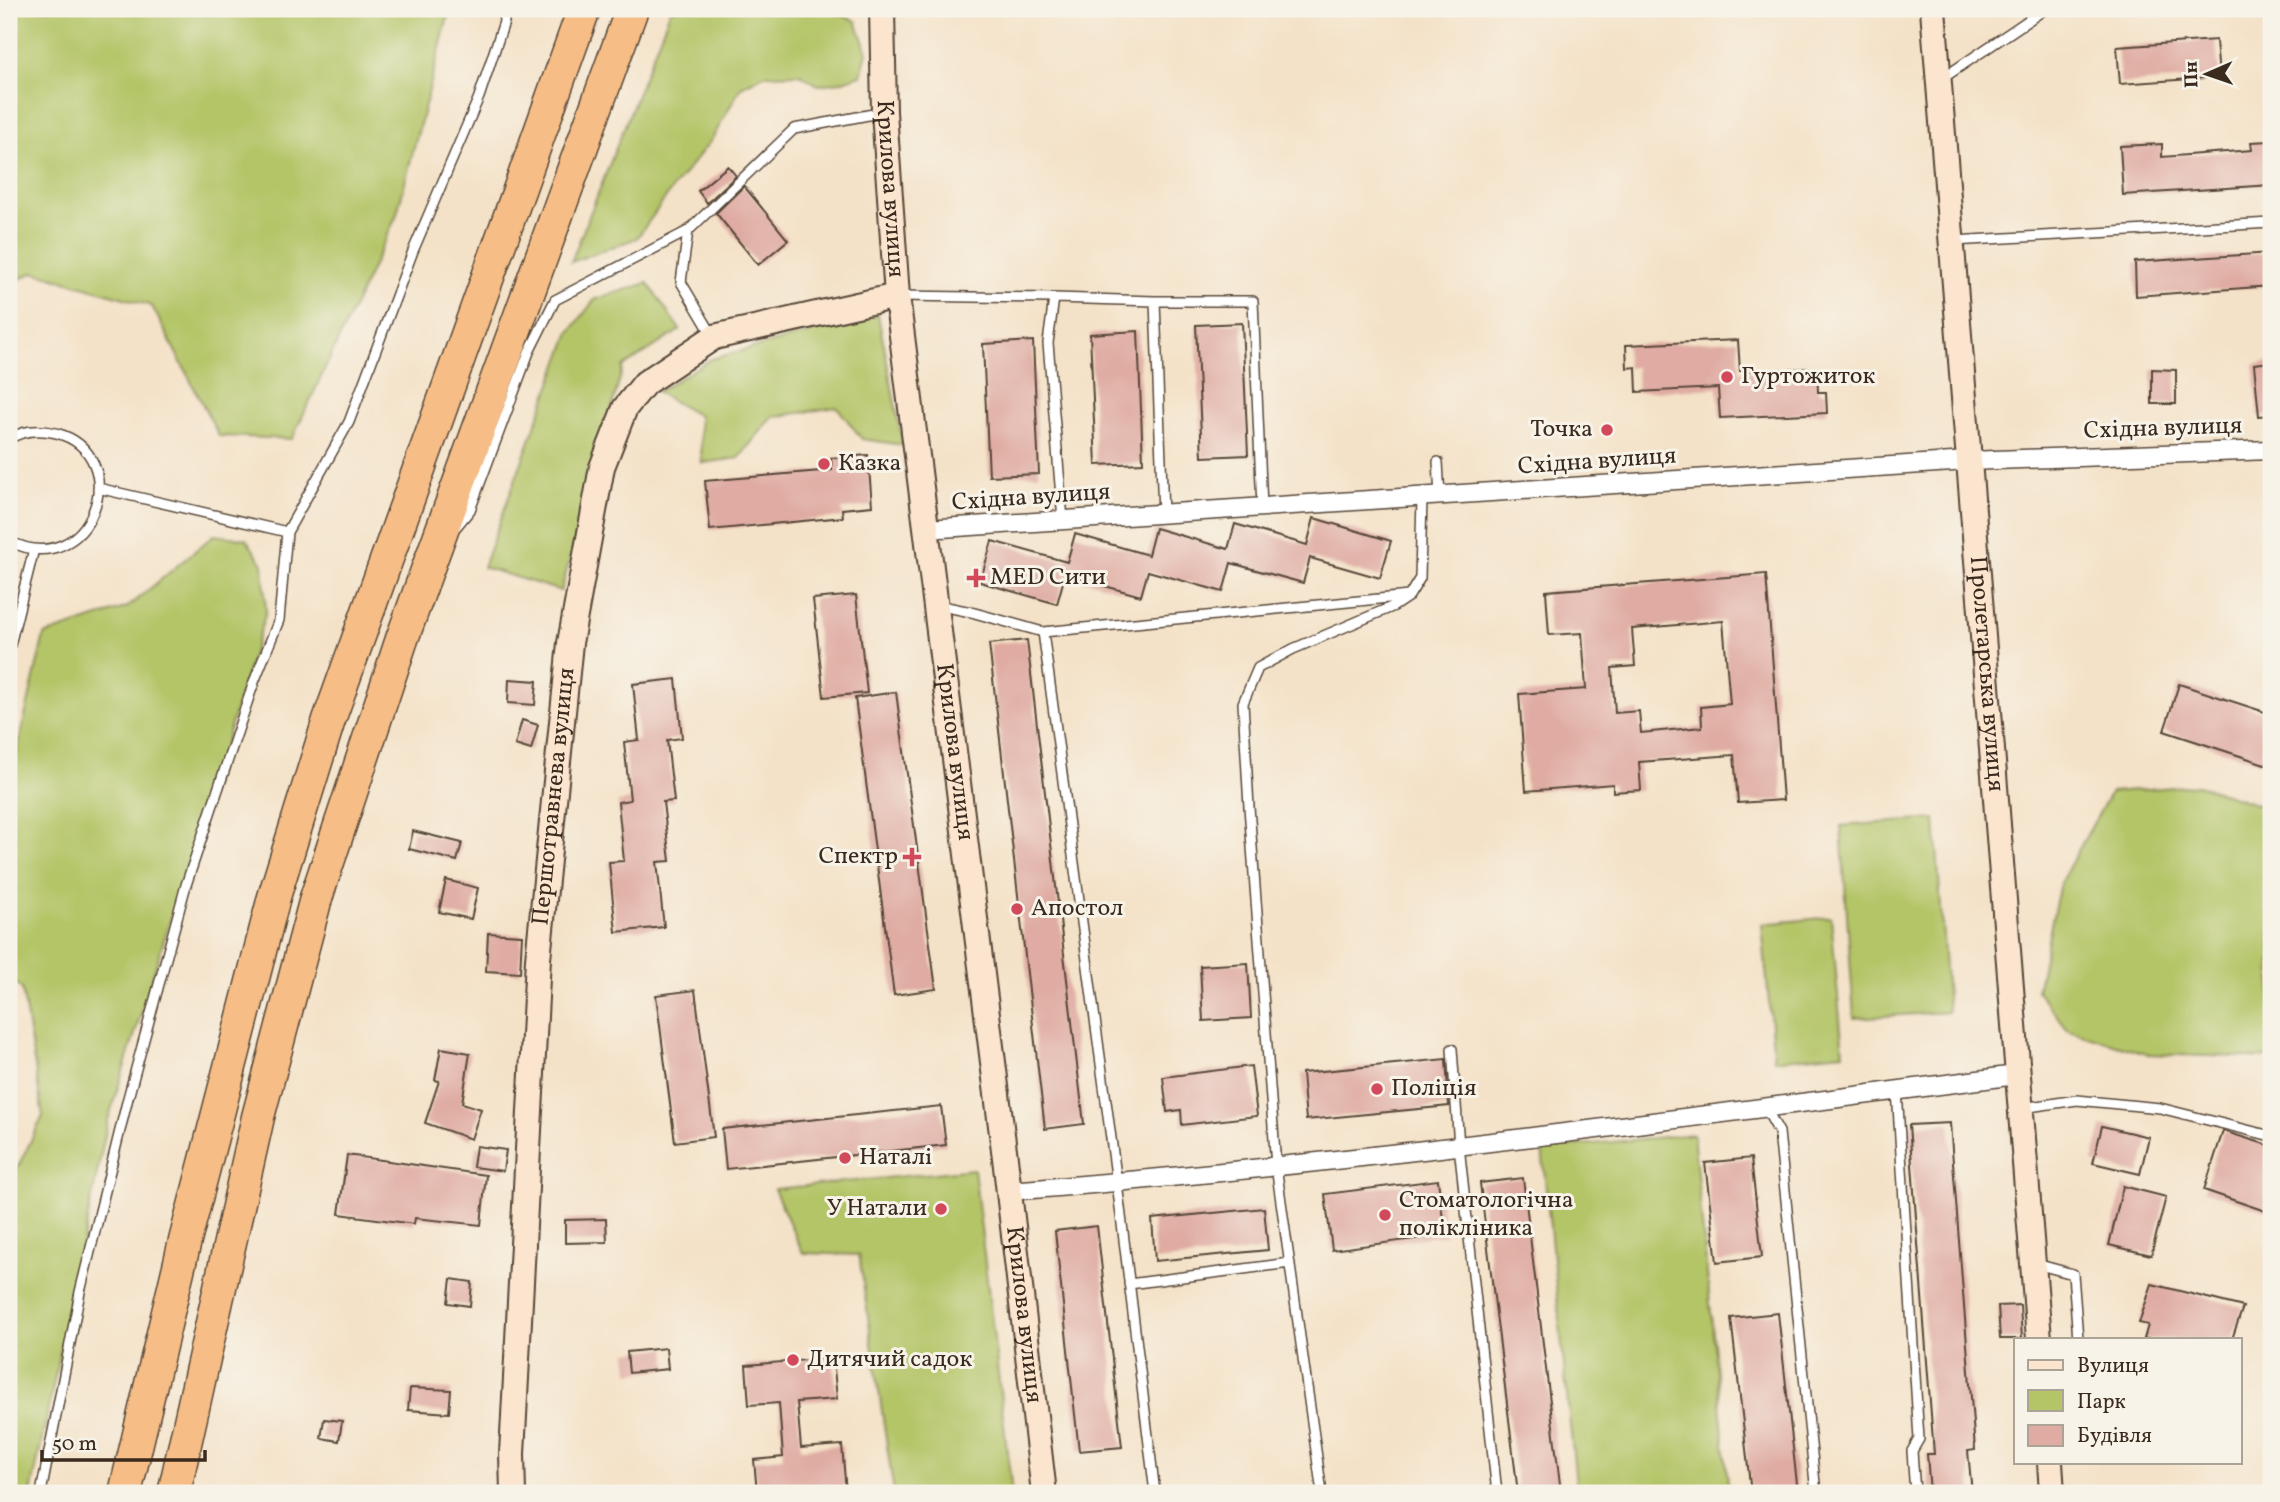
<svg xmlns="http://www.w3.org/2000/svg" width="2280" height="1502" font-family="Vollkorn,serif">
<style>
.green{fill:#b4c568;stroke:#787843;stroke-width:2}
.building{fill:#dfaba2;fill-rule:evenodd}
.lines{fill:none;stroke-linecap:round;stroke-linejoin:round}
.lane-casing{stroke:#574638;stroke-width:12}
.street-casing{stroke:#574638;stroke-width:21}
.secondary-casing{stroke:#574638;stroke-width:28}
.highway-casing{stroke:#574638;stroke-width:35}
.lane{stroke:#fff;stroke-width:9}
.street{stroke:#fff;stroke-width:18}
.secondary{stroke:#fbe5cf;stroke-width:24}
.highway{stroke:#f6be86;stroke-width:32}
.poi-dot{fill:#d1495b;stroke:#f7f3e8;stroke-width:2.5}
.labels{text-anchor:middle;dominant-baseline:central;stroke-width:6;stroke-linejoin:round;paint-order:stroke}
.street-label{font-size:24px;fill:#3b2a1e;stroke:#f7f3e8}
.poi-label{font-size:24px;fill:#3b2a1e;stroke:#f7f3e8;text-anchor:start}
</style>
<rect width="100%" height="100%" fill="#f7f3e8"/>
<filter id="ink" filterUnits="userSpaceOnUse"><feTurbulence type="fractalNoise" baseFrequency=".0143" numOctaves="2"/><feDisplacementMap in="SourceGraphic" scale="14" xChannelSelector="R" yChannelSelector="G"/><feConvolveMatrix kernelMatrix="1 2 1 2 8 2 1 2 1" color-interpolation-filters="sRGB"/></filter>
<filter id="wash" filterUnits="userSpaceOnUse"><feTurbulence type="fractalNoise" baseFrequency=".00686" numOctaves="4" result="noise"/><feDisplacementMap in="SourceGraphic" scale="28" xChannelSelector="R" yChannelSelector="G"/><feGaussianBlur stdDeviation="1.57" result="paint"/><feColorMatrix in="noise" values="0 0 0 0 0 0 0 0 0 0 0 0 0 0 0 0 0 1.4 0 .05"/><feComposite in="paint" operator="in"/></filter>
<g filter="url(#wash)">
<rect width="100%" height="100%" fill="#f4e2c8"/>
<path class="green" d="M9,9h441l-54,208 -104,222 -73,-3 -67,-130 -118,-34 -25,12z
M671,9h155l30,12 11,31 -6,23 -21,7 -22,3 -18,-11 -36,1 -23,12 -29,52 -40,50 -35,49 -66,24z
M648,283l32,47 -57,37 -62,224 -78,-24 87,-235 25,-33z
M878,315l25,130 -41,-6 -25,-32 -65,10 -33,41 -37,5 -3,-47 -42,-24 54,-33z
M214,535l32,4 17,25 3,48 -158,508 -77,373h-22v-308l34,-69 -21,-127 -13,-12v-191l35,-151 84,-28z
M2198,785l73,24v249l-125,-4 -78,-24 -31,-39 23,-108 51,-91z
M1935,819l13,193 -94,6 -13,-192z
M1831,917l12,136 -69,7 -12,-136z
M1693,1134l36,359h-152l-35,-344z
M974,1169l38,324h-118l-35,-238 -56,-2 -29,-64z"/>
<g id="blocks">
<path class="building" d="M2216,40l3,37 -99,7 -3,-37z
M2271,141v44l-148,10 -3,-49 42,-2v13l90,-7 -1,-8z
M728,166l8,10 -29,27 -9,-12z
M744,186l44,54 -30,25 -42,-52z
M2271,253v33l-135,10 -1,-34z
M1242,323l6,132 -46,2 -6,-132z
M1138,331l5,132 -47,2 -6,-131z
M1738,340l2,31 77,-3 1,24h8l1,21 -107,5 -2,-30 -81,4 -1,-25 -9,1 -1,-23z
M1033,341l6,133 -50,2 -6,-132z
M2271,362v53l-12,1 -5,-52z
M2152,369l24,1v34h-24z
M868,455l4,51 -30,3 1,8 -133,13 -5,-49 127,-11 -1,-12z
M1314,518l77,23 -11,37 -70,-20 -7,25 -72,-20 -8,29 -75,-21 -7,25 -76,-21 -8,29 -77,-22 12,-41 75,21 8,-28 73,21 7,-27 73,21 7,-25 72,21z
M1766,574l17,226 -45,3 -4,-48 -95,7 2,28 -28,2v-8l-87,7 -7,-97 67,-5 -4,-56 -33,2 -3,-44zM1723,621l7,83 -29,3 1,20 -61,6 -2,-22 -24,2 -3,-45 23,-2 -3,-37z
M856,595l11,98 -43,4 -11,-98z
M1027,640l57,484 -39,5 -56,-485z
M509,679l28,2 -2,24 -27,-2z
M676,679l6,59 -15,2 7,61 -11,1 7,59 -13,1 7,65 -48,5 -7,-70 15,-1 -6,-59 12,-2 -6,-58 15,-2 -6,-56z
M2179,684l92,30v52l-107,-35z
M896,692l40,297 -42,6 -39,-297z
M522,720l16,5 -7,25 -16,-5z
M413,831l49,12 -5,18 -48,-12z
M446,880l32,8 -7,31 -32,-7z
M488,933l34,2 -2,38 -34,-2z
M1248,963l3,55 -48,3 -3,-55z
M695,990l19,147 -39,5 -19,-147z
M441,1048l29,5 -8,50 19,6 -10,30 -46,-16 14,-42 -4,-1z
M1446,1059l3,47 -143,14 -4,-47z
M1251,1066l6,50 -75,9 -1,-15 -14,2 -4,-35z
M941,1106l5,39 -220,24 -4,-40z
M1950,1123l25,327 -7,1 4,42h-42l-3,-39h7l-25,-329z
M2102,1126l47,11 -9,37 -47,-11z
M2223,1131l48,15v67l-67,-23z
M476,1146l30,4 -3,21 -30,-4z
M347,1155l139,20 -5,50 -66,-7 -1,6 -75,-10z
M1751,1158l11,99 -45,5 -12,-99z
M1523,1178l38,315h-43l-38,-310z
M1438,1180l7,55 -113,15 -7,-56z
M2123,1186l43,11 -15,58 -42,-10z
M1264,1208l4,42 -113,11 -3,-42z
M606,1219l1,23 -42,1v-23z
M1097,1226l25,221 -43,4 -24,-220z
M451,1279l21,3 -2,24 -22,-3z
M2152,1284l91,23 -11,32h-88l4,-14 -9,-2z
M2020,1305l2,34h-22l-2,-33z
M1778,1313l20,180h-47l-20,-175z
M666,1348l2,21 -39,4 -2,-21z
M833,1358l4,41 -40,3 4,46 41,-3 4,47 -89,1 -3,-33 29,-3 -4,-54 -30,2 -3,-40z
M410,1388l41,2 -2,23 -41,-3z
M324,1419l18,2 -3,20 -18,-3z"/>
</g>
</g>
<g filter="url(#ink)">
<use href="#blocks" fill-opacity="0" stroke="#574638" stroke-width="2"/>
<g class="lines">
<defs>
<path id="lane" d="M1943,78l102,-69
M688,231l-7,51 32,54
M1953,241l318,-18
M898,296l156,2
M1155,301h98l9,207
M9,439c14,-9 31,-10 47,-6 80,21 36,150 -47,108
M1438,462l2,34
M98,488l189,44
M1063,520l-15,-177 6,-45 101,3 8,213
M456,527l14,-17 59,-158 26,-52 133,-69 106,-102 90,-17
M937,605l34,7 72,20
M9,649l25,-100
M1452,1049l7,97 38,347
M1897,1090l22,349 -7,12 3,42
M1765,1107l14,25 37,361
M2022,1108l55,-8 83,8 111,28
M2036,1264l37,10 5,65
M1129,1284l161,-21
M41,1493l39,-201 48,-194 58,-213 68,-203 25,-62 8,-88 62,-110 64,-171 66,-154 25,-75 -1,-13
M1155,1493l-38,-310 -74,-551 366,-36
M1322,1493l-46,-327 -27,-359 -6,-104 15,-35 35,-19 101,-43 15,-10 11,-18 2,-80"/>
<path id="street" d="M926,529l1042,-68 303,-11
M1008,1191c338,-26 673,-73 1009,-116"/>
<g id="secondary">
<path id="s1" d="M882,9l2,103 13,184 108,862 39,335"/>
<path id="s2" d="M1933,9l106,1330"/>
<path d="M2050,1462l2,31"/>
<path id="s3" d="M513,1493l-1,-39 26,-495 32,-316 32,-176 23,-59 20,-25 69,-46 183,-41"/>
</g>
<path id="highway" d="M125,1493l60,-252 89,-344 55,-177 255,-711
M174,1493l84,-376 58,-219 86,-259 230,-630"/>
</defs>
<use href="#lane" class="lane-casing"/>
<use href="#street" class="street-casing"/>
<use href="#secondary" class="secondary-casing"/>
<use href="#highway" class="highway-casing"/>
<use href="#lane" class="lane"/>
<use href="#street" class="street"/>
<use href="#secondary" class="secondary"/>
<use href="#highway" class="highway"/>
</g>
</g>
<g class="poi-dot">
<circle cx="1727" cy="377" r="7"/>
<circle cx="1607" cy="430" r="7"/>
<circle cx="824" cy="464" r="7"/>
<path d="M972.5 567.5h7v7h7v7h-7v7h-7v-7h-7v-7h7z"/>
<path d="M908.5 846.5h7v7h7v7h-7v7h-7v-7h-7v-7h7z"/>
<circle cx="1017" cy="909" r="7"/>
<circle cx="1377" cy="1089" r="7"/>
<circle cx="845" cy="1158" r="7"/>
<circle cx="941" cy="1209" r="7"/>
<circle cx="1385" cy="1215" r="7"/>
<circle cx="793" cy="1360" r="7"/>
</g>
<g class="labels">
<g class="street-label">
<text stroke="none"><textPath href="#s1" startOffset="180">Крилова вулиця</textPath></text>
<text transform="translate(2163 429) rotate(-2)">Східна вулиця</text>
<text transform="translate(1597 462) rotate(-4)">Східна вулиця</text>
<text transform="translate(1031 498) rotate(-4)">Східна вулиця</text>
<text stroke="none"><textPath href="#s2" startOffset="667">Пролетарська вулиця</textPath></text>
<text stroke="none"><textPath href="#s1" startOffset="747">Крилова вулиця</textPath></text>
<text stroke="none"><textPath href="#s3" startOffset="698">Першотравнева вулиця</textPath></text>
<text stroke="none"><textPath href="#s1" startOffset="1314">Крилова вулиця</textPath></text>
</g>
<g class="poi-label">
<text x="1741" y="377">Гуртожиток</text>
<text x="1593" y="430" text-anchor="end">Точка</text>
<text x="838" y="464">Казка</text>
<text x="990" y="578">MED Сити</text>
<text x="898" y="857" text-anchor="end">Спектр</text>
<text x="1031" y="909">Апостол</text>
<text x="1391" y="1089">Поліція</text>
<text x="859" y="1158">Наталі</text>
<text x="1399" y="1201">Стоматологічна<tspan x="1399" dy="28">полікліника</tspan></text>
<text x="927" y="1209" text-anchor="end">У Натали</text>
<text x="807" y="1360">Дитячий садок</text>
</g>
</g>
<rect width="2280" height="1502" fill="none" stroke="#f7f3e8" stroke-width="35"/>
<rect x="2014" y="1338" width="228" height="126" fill="#f7f3e8" stroke="#aca397" stroke-width="2"/>
<rect x="2028" y="1360" width="35" height="10" fill="#fbe5cf" stroke="#aca397" stroke-width="2"/>
<text x="2077" y="1372" font-size="21" fill="#3b2a1e">Вулиця</text>
<rect x="2028" y="1390" width="35" height="21" fill="#b4c568" stroke="#aca397" stroke-width="2"/>
<text x="2077" y="1408" font-size="21" fill="#3b2a1e">Парк</text>
<rect x="2028" y="1425" width="35" height="21" fill="#dfaba2" stroke="#aca397" stroke-width="2"/>
<text x="2077" y="1442" font-size="21" fill="#3b2a1e">Будівля</text>
<g transform="translate(2207 74) rotate(268)" stroke="#f7f3e8" stroke-width="5" paint-order="stroke">
<path d="M0-5L12 26L0 18L-12 26Z" fill="#3b2a1e"/>
<text y="-10" font-size="19" font-weight="bold" text-anchor="middle" fill="#3b2a1e">Пн</text>
</g>
<path d="M42 1450v10h163v-10" fill="none" stroke="#3b2a1e" stroke-width="3.5"/>
<text x="52" y="1450" font-size="21" fill="#3b2a1e" stroke="#f7f3e8" stroke-width="5" paint-order="stroke">50 m</text>
</svg>
